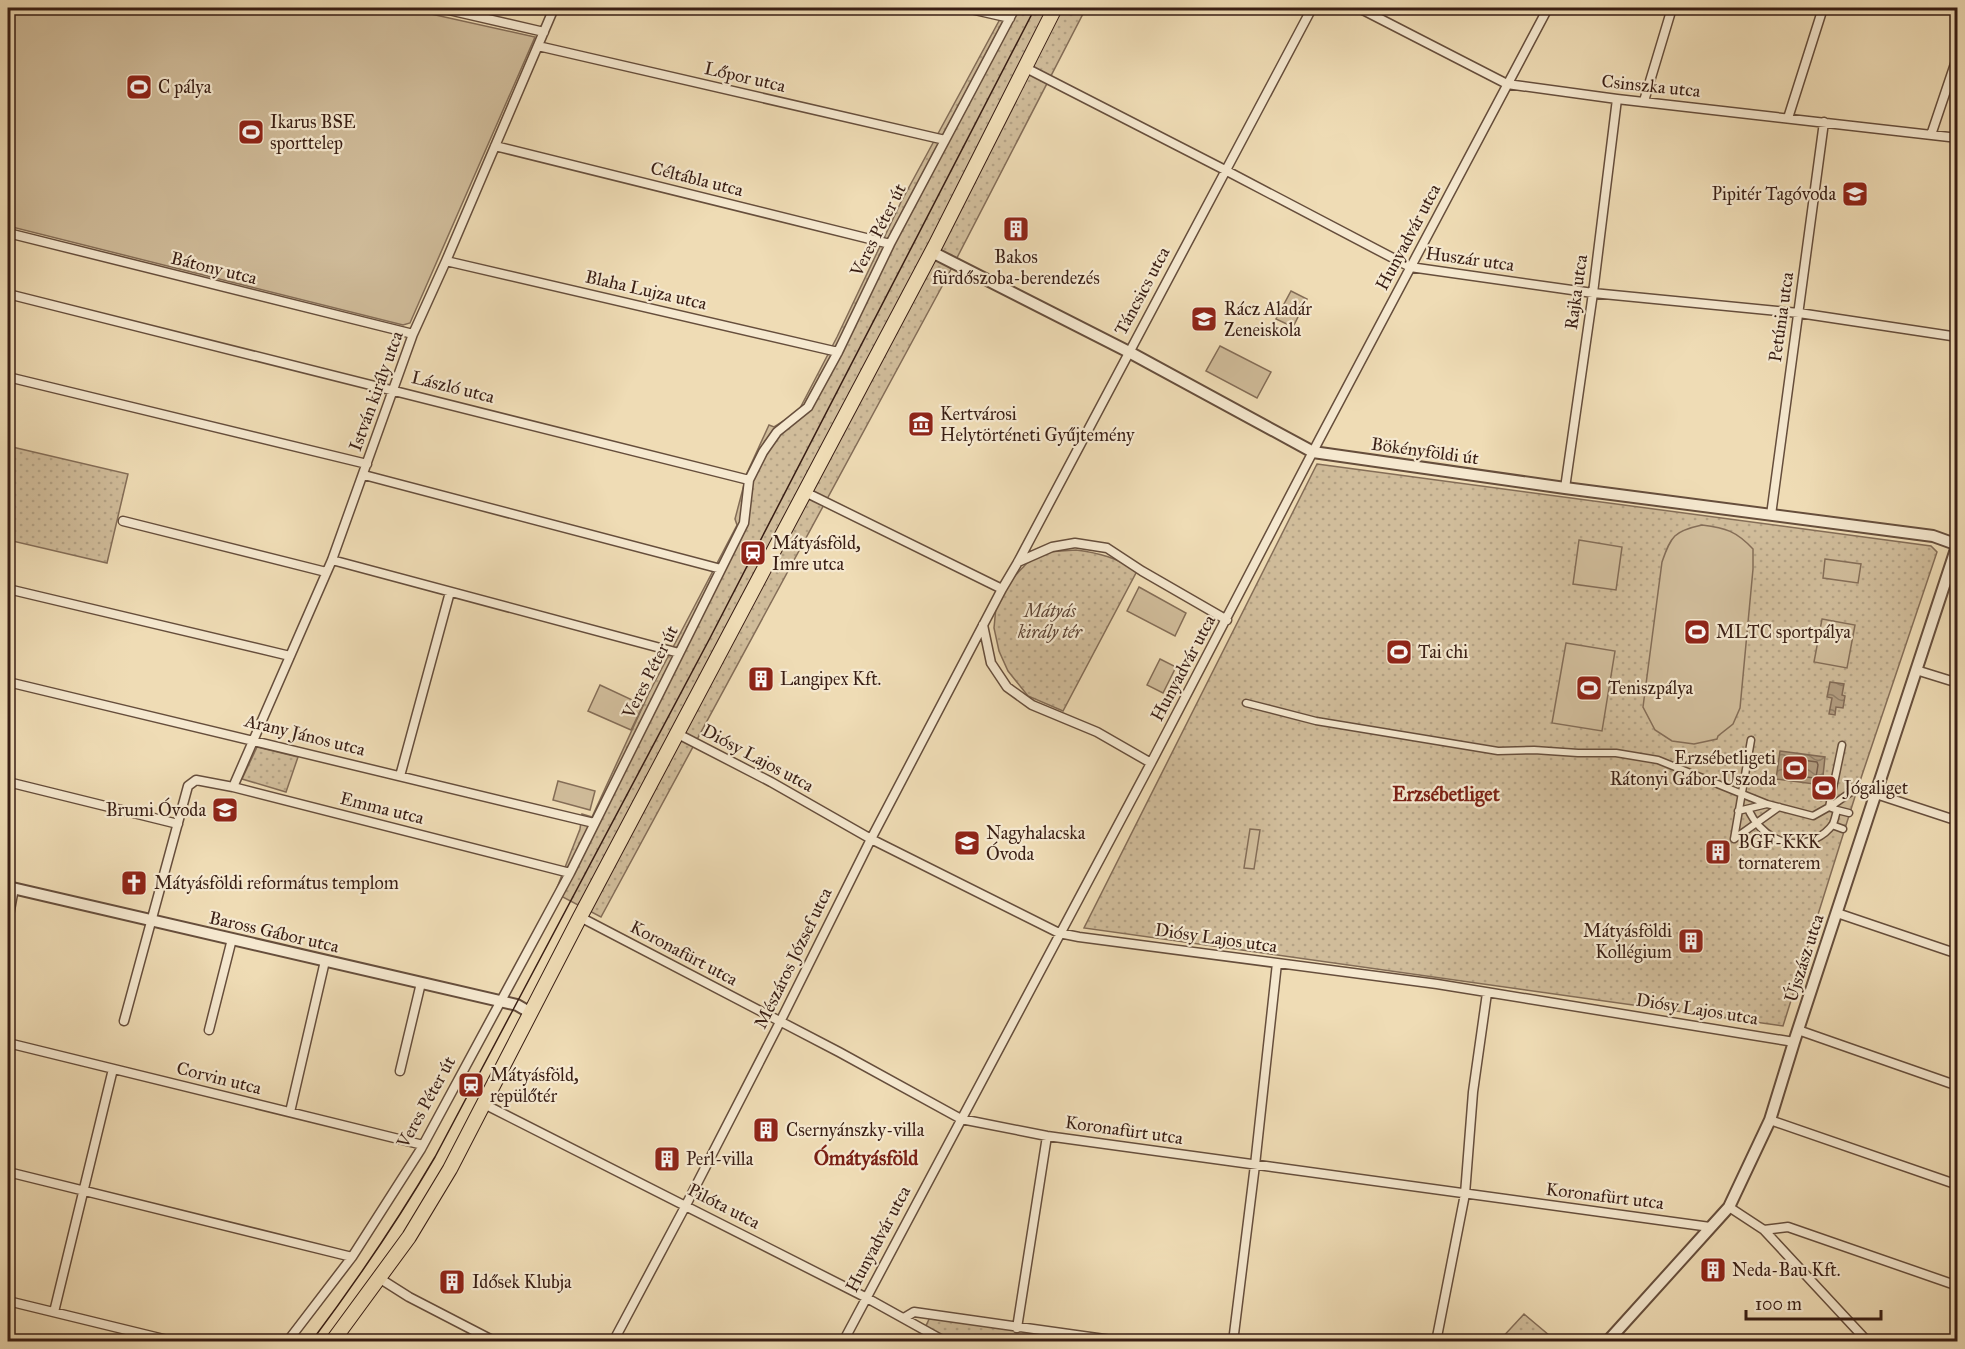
<svg xmlns="http://www.w3.org/2000/svg" width="1965" height="1349" font-family="'IM FELL Great Primer',serif">
<style>
.green{fill:url(#green-dots);stroke:#846d57;stroke-width:1.5}
.pitch{fill:#d0bc9a;stroke:#846d57;stroke-width:1.5}
.water{fill:url(#water-waves);stroke:#816954;stroke-width:1.5}
.lines{fill:none;stroke-linecap:round;stroke-linejoin:round}
.shore{stroke:#755c49;stroke-width:1.5}
.pedestrian-casing{stroke:#664e3c;stroke-width:9}
.minor-casing{stroke:#664e3c;stroke-width:11}
.tertiary-casing{stroke:#664e3c;stroke-width:14}
.primary-casing{stroke:#391e14;stroke-width:16}
.pedestrian{stroke:#f5e8cf;stroke-width:6}
.minor{stroke:#f5e8cf;stroke-width:8}
.tertiary{stroke:#f5e8cf;stroke-width:10}
.primary{stroke:#efdcb5;stroke-width:14}
.tram{stroke:#391e14;stroke-width:1.5}
.labels{text-anchor:middle;dominant-baseline:central;stroke-width:4.5;stroke-linejoin:round;paint-order:stroke}
.street-label{font-size:18px;fill:#391e14;stroke:#f5e8cf}
.poi-label{font-size:18px;fill:#391e14;stroke:#f5e8cf;text-anchor:start}
.park-label{font-size:18px;font-style:italic;fill:#5f4636;stroke:#f5e8cf}
.neighbourhood-label{font-size:20px;font-weight:bold;fill:#7a1f14;stroke:#f5e8cf}
</style>
<defs>
<pattern id="green-dots" width="8" height="8" patternUnits="userSpaceOnUse" patternTransform="scale(1.5)"><rect width="8" height="8" fill="#d0bc9a"/><path d="M2 2h.1M6 6h.1" fill="none" stroke="#b3a184" stroke-width="1.8" stroke-linecap="round"/></pattern>
<pattern id="water-waves" width="16" height="10" patternUnits="userSpaceOnUse" patternTransform="scale(1.5)"><rect width="16" height="10" fill="#b19b7e"/><path d="M0 5q4-4 8 0t8 0" fill="none" stroke="#917e66"/></pattern>
</defs>
<rect width="100%" height="100%" fill="#efdcb5"/>
<filter id="stains"><feTurbulence type="fractalNoise" baseFrequency=".00333" numOctaves="4"/><feColorMatrix values="0 0 0 0 .2 0 0 0 0 .09 0 0 0 0 .02 0 0 0 .5 -.17"/></filter>
<radialGradient id="worn" r=".72"><stop offset=".6" stop-color="#630" stop-opacity="0"/><stop offset="1" stop-color="#630" stop-opacity=".3"/></radialGradient>
<path class="green" d="M1006,8h80l-140,271 -345,638 -46,-24 25,-64 2,-15 10,3 57,-124 88,-168 -2,-6 12,-46 22,-48 5,2 24,-15 39,-75 64,-135z
M8,446l120,28 -21,89 -99,-23z
M1317,464l614,82 6,6 -79,235 -75,239 -699,-98z
M1076,550c24,3 41,8 61,21l-74,140 -35,-15 -20,-25 -9,-20 -5,-23 2,-21 14,-26 17,-18 19,-11z
M257,747l41,10 -12,35 -44,-13z
M1524,1314l32,27h-57z
M930,1317l157,20 -1,5 -136,-1 -25,-13z"/>
<path class="pitch" d="M10,8h394l131,29 -125,286 -7,2 -395,-99v-213z
M1291,291l16,8 -14,28 -17,-8z
M1220,346l51,26 -14,26 -51,-27z
M1702,525c24,3 34,6 51,24v20l-13,139 -7,16 -15,12 -1,3 -23,5 -22,-3 -17,-11 -12,-23 19,-145c9,-26 12,-31 40,-37z
M1579,540l43,7 -6,43 -43,-6z
M1825,559l36,5 -3,19 -35,-5z
M1139,587l47,26 -11,23 -48,-25z
M1822,619l33,6 -8,43 -33,-6z
M1566,643l49,8 -13,80 -50,-8z
M1160,659l16,8 -13,26 -16,-8z
M600,685l43,20 -12,25 -43,-19z
M558,781l37,10 -5,19 -37,-10z
M1250,829l10,1 -6,39 -10,-1z"/>
<path class="water" d="M1830,682l14,2 -2,11 3,1 -2,12 -7,-1 -1,8 -6,-1 3,-16 -5,-1z
M1780,751l45,6 -3,28 -46,-6z"/>
<g class="lines">
<path class="shore" d="M1787,758l30,4 1,3 -2,12 -2,1 -29,-4v-13z"/>
<defs>
<path id="pedestrian" d="M1246,703l70,18 182,30 36,-1 44,3h38l42,7 109,44 -29,7
M1767,804l46,12 16,-9 13,-62
M1830,807l28,-20
M1748,809c12,26 38,42 67,30 6,-3 14,-9 18,-15 2,-5 3,-10 4,-14l-8,-3
M1837,810l12,3
M1832,825l11,4
M1734,839l17,-99
M1734,839l45,-32"/>
<path id="minor" d="M440,8l104,24
M966,8l44,10
M1359,8l148,76 110,15 341,39
M538,46l407,94
M1024,67l201,103 185,97 183,26 206,20 159,24
M1644,101l28,-93
M1788,118l35,-110
M1931,135l27,-80
M495,146l395,98
M8,233l405,101
M446,261l392,91
M8,294l741,186
M8,377l359,87
M364,475l357,94
M1565,488l28,-195 24,-194
M805,492l197,97
M1771,515l53,-393
M123,521l203,51
M332,560l347,93
M1018,562l34,-15 23,-4 32,5 35,23 85,49
M8,589l282,67
M983,625l8,38 16,24 25,18 65,27 54,31
M1916,670l42,13
M8,682l586,141
M678,734l93,48 100,57 188,94 20,4 358,47 357,58
M400,776l50,-184
M8,782l170,42
M233,787l99,-227 81,-226 33,-73 108,-253
M1876,794l82,27
M1837,913l121,41
M580,917l259,135 122,67 86,17 663,91
M8,921l6,-33
M124,1021l64,-235 8,-6 37,7 337,86
M209,1030l23,-91
M1798,1030l160,56
M8,1043l415,102
M400,1071l21,-88
M484,1104l381,193 81,45
M290,1112l35,-151
M1770,1120l188,65
M8,1172l344,85
M1729,1207l35,23 24,-3 170,59
M1764,1230l104,112
M379,1278l30,19 87,45
M8,1301l168,41
M54,1312l59,-243
M904,1318l10,-6 212,30
M1017,1328l30,-192
M287,1342l65,-85 69,-108 149,-276 174,-350 5,-43 14,-28 14,-20 31,-25 30,-55 52,-108 125,-236
M613,1342l73,-137 94,-183 91,-183 131,-250 16,-27 294,-554
M843,1342l308,-579 168,-323 229,-432
M1233,1342l22,-177 22,-202
M1436,1342l29,-148 8,-102 14,-99"/>
<path id="tertiary" d="M932,252l197,100 184,100 252,36 368,48 25,9
M8,887l509,118 14,8
M1607,1342l122,-135 41,-87 24,-78 164,-499"/>
<path id="primary" d="M332,1342l77,-105 41,-68 130,-252 356,-673 119,-236"/>
</defs>
<use href="#pedestrian" class="pedestrian-casing"/>
<use href="#minor" class="minor-casing"/>
<use href="#tertiary" class="tertiary-casing"/>
<use href="#primary" class="primary-casing"/>
<use href="#pedestrian" class="pedestrian"/>
<use href="#minor" class="minor"/>
<use href="#tertiary" class="tertiary"/>
<use href="#primary" class="primary"/>
<path class="tram" d="M311,1342c45,-60 86,-120 124,-185l275,-519 325,-630"/>
</g>
<defs>
<symbol id="stadium-square" viewBox="-11 -11 22 22"><rect x="-9" y="-9" width="18" height="18" rx="4" fill="#8f2418" stroke="#f5e8cf"/><path d="M0-5a6.5 5 0 1 0 0 10a6.5 5 0 1 0 0-10ZM-3.5-1.8h7v3.6h-7Z" fill="#fff"/></symbol>
<symbol id="school-square" viewBox="-11 -11 22 22"><rect x="-9" y="-9" width="18" height="18" rx="4" fill="#8f2418" stroke="#f5e8cf"/><path d="M0-5L7-2L0 1L-7-2ZM-4 1L0 2.5L4 1V4Q0 6-4 4Z" fill="#fff"/></symbol>
<symbol id="building-square" viewBox="-11 -11 22 22"><rect x="-9" y="-9" width="18" height="18" rx="4" fill="#8f2418" stroke="#f5e8cf"/><path d="M-4-6H4V6H1V3H-1V6H-4ZM-2.5-4.3h1.7v1.8h-1.7ZM.8-4.3h1.7v1.8H.8ZM-2.5-1h1.7V.8h-1.7ZM.8-1h1.7V.8H.8Z" fill="#fff"/></symbol>
<symbol id="museum-square" viewBox="-11 -11 22 22"><rect x="-9" y="-9" width="18" height="18" rx="4" fill="#8f2418" stroke="#f5e8cf"/><path d="M0-6L6-3V-2H-6V-3ZM-5-1h2V3h-2ZM-1-1h2V3h-2ZM3-1h2V3H3ZM-6 4H6V6H-6Z" fill="#fff"/></symbol>
<symbol id="station-square" viewBox="-11 -11 22 22"><rect x="-9" y="-9" width="18" height="18" rx="4" fill="#8f2418" stroke="#f5e8cf"/><path d="M-3-6H3Q5-6 5-4V2Q5 4 3 4L4.5 6H3L1.5 4h-3L-3 6H-4.5L-3 4Q-5 4-5 2V-4Q-5-6-3-6ZM-3.5-4v3h7v-3ZM-3.5 1v1.5H-2V1ZM2 1v1.5H3.5V1Z" fill="#fff"/></symbol>
<symbol id="church-square" viewBox="-11 -11 22 22"><rect x="-9" y="-9" width="18" height="18" rx="4" fill="#8f2418" stroke="#f5e8cf"/><path d="M-1.2-6h2.4v3.5h3.3v2.4h-3.3V6h-2.4V-.1h-3.3v-2.4h3.3Z" fill="#fff"/></symbol>
</defs>
<g fill-rule="evenodd">
<use href="#stadium-square" x="124" y="72" width="30" height="30"/>
<use href="#stadium-square" x="236" y="117" width="30" height="30"/>
<use href="#school-square" x="1840" y="179" width="30" height="30"/>
<use href="#building-square" x="1001" y="214" width="30" height="30"/>
<use href="#school-square" x="1189" y="304" width="30" height="30"/>
<use href="#museum-square" x="906" y="409" width="30" height="30"/>
<use href="#station-square" x="738" y="538" width="30" height="30"/>
<use href="#stadium-square" x="1682" y="617" width="30" height="30"/>
<use href="#stadium-square" x="1384" y="637" width="30" height="30"/>
<use href="#building-square" x="746" y="664" width="30" height="30"/>
<use href="#stadium-square" x="1574" y="673" width="30" height="30"/>
<use href="#stadium-square" x="1780" y="753" width="30" height="30"/>
<use href="#stadium-square" x="1809" y="773" width="30" height="30"/>
<use href="#school-square" x="210" y="795" width="30" height="30"/>
<use href="#school-square" x="952" y="828" width="30" height="30"/>
<use href="#building-square" x="1703" y="837" width="30" height="30"/>
<use href="#church-square" x="119" y="868" width="30" height="30"/>
<use href="#building-square" x="1676" y="926" width="30" height="30"/>
<use href="#station-square" x="456" y="1070" width="30" height="30"/>
<use href="#building-square" x="751" y="1115" width="30" height="30"/>
<use href="#building-square" x="652" y="1144" width="30" height="30"/>
<use href="#building-square" x="1698" y="1255" width="30" height="30"/>
<use href="#building-square" x="437" y="1267" width="30" height="30"/>
</g>
<g class="labels">
<g class="street-label">
<text transform="translate(745 77) rotate(13)">Lőpor utca</text>
<text transform="translate(1651 86) rotate(6)">Csinszka utca</text>
<text transform="translate(697 179) rotate(14)">Céltábla utca</text>
<text transform="translate(878 230) rotate(-63)">Veres Péter út</text>
<text transform="translate(1408 237) rotate(-62)">Hunyadvár utca</text>
<text transform="translate(1470 259) rotate(8)">Huszár utca</text>
<text transform="translate(214 268) rotate(14)">Bátony utca</text>
<text transform="translate(646 290) rotate(13)">Blaha Lujza utca</text>
<text transform="translate(1142 291) rotate(-62)">Táncsics utca</text>
<text transform="translate(1576 292) rotate(-82)">Rajka utca</text>
<text transform="translate(1781 317) rotate(-82)">Petúnia utca</text>
<text transform="translate(453 387) rotate(14)">László utca</text>
<text transform="translate(376 391) rotate(-70)">István király utca</text>
<text transform="translate(1425 451) rotate(8)">Bökényföldi út</text>
<text transform="translate(1183 668) rotate(-62)">Hunyadvár utca</text>
<text transform="translate(650 672) rotate(-63)">Veres Péter út</text>
<text transform="translate(305 735) rotate(14)">Arany János utca</text>
<text transform="translate(758 758) rotate(28)">Diósy Lajos utca</text>
<text transform="translate(382 808) rotate(14)">Emma utca</text>
<text transform="translate(274 932) rotate(13)">Baross Gábor utca</text>
<text transform="translate(1216 938) rotate(8)">Diósy Lajos utca</text>
<text transform="translate(684 953) rotate(28)">Koronafürt utca</text>
<text transform="translate(793 958) rotate(-64)">Mészáros József utca</text>
<text transform="translate(1804 958) rotate(-72)">Újszász utca</text>
<text transform="translate(1697 1009) rotate(9)">Diósy Lajos utca</text>
<text transform="translate(219 1078) rotate(14)">Corvin utca</text>
<text transform="translate(426 1102) rotate(-61)">Veres Péter út</text>
<text transform="translate(1124 1130) rotate(8)">Koronafürt utca</text>
<text transform="translate(1605 1196) rotate(7)">Koronafürt utca</text>
<text transform="translate(724 1206) rotate(27)">Pilóta utca</text>
<text transform="translate(878 1239) rotate(-62)">Hunyadvár utca</text>
</g>
<g class="poi-label">
<text x="158" y="87">C pálya</text>
<text x="270" y="122">Ikarus BSE<tspan x="270" dy="21">sporttelep</tspan></text>
<text x="1836" y="194" text-anchor="end">Pipitér Tagóvoda</text>
<text x="1016" y="257" text-anchor="middle">Bakos<tspan x="1016" dy="21">fürdőszoba-berendezés</tspan></text>
<text x="1224" y="309">Rácz Aladár<tspan x="1224" dy="21">Zeneiskola</tspan></text>
<text x="940" y="414">Kertvárosi<tspan x="940" dy="21">Helytörténeti Gyűjtemény</tspan></text>
<text x="772" y="543">Mátyásföld,<tspan x="772" dy="21">Imre utca</tspan></text>
<text x="1716" y="632">MLTC sportpálya</text>
<text x="1418" y="652">Tai chi</text>
<text x="780" y="679">Langipex Kft.</text>
<text x="1608" y="688">Teniszpálya</text>
<text x="1776" y="758" text-anchor="end">Erzsébetligeti<tspan x="1776" dy="21">Rátonyi Gábor Uszoda</tspan></text>
<text x="1844" y="788">Jógaliget</text>
<text x="206" y="810" text-anchor="end">Brumi Óvoda</text>
<text x="986" y="833">Nagyhalacska<tspan x="986" dy="21">Óvoda</tspan></text>
<text x="1738" y="842">BGF-KKK<tspan x="1738" dy="21">tornaterem</tspan></text>
<text x="154" y="883">Mátyásföldi református templom</text>
<text x="1672" y="931" text-anchor="end">Mátyásföldi<tspan x="1672" dy="21">Kollégium</tspan></text>
<text x="490" y="1075">Mátyásföld,<tspan x="490" dy="21">repülőtér</tspan></text>
<text x="786" y="1130">Csernyánszky-villa</text>
<text x="686" y="1159">Perl-villa</text>
<text x="1732" y="1270">Neda-Bau Kft.</text>
<text x="472" y="1282">Idősek Klubja</text>
</g>
<g class="park-label">
<text x="1050" y="611">Mátyás<tspan x="1050" dy="21">király tér</tspan></text>
</g>
<g class="neighbourhood-label">
<text x="1446" y="794">Erzsébetliget</text>
<text x="866" y="1158">Ómátyásföld</text>
</g>
</g>
<rect width="1965" height="1349" fill="none" stroke="#efdcb5" stroke-width="30"/>
<rect x="9" y="9" width="1947" height="1331" fill="none" stroke="#391e14" stroke-width="3"/>
<rect x="15" y="15" width="1935" height="1319" fill="none" stroke="#391e14" stroke-width="1.5"/>
<path d="M1746 1310v9h135v-9" fill="none" stroke="#391e14" stroke-width="3"/>
<text x="1755" y="1310" font-size="18" fill="#391e14" stroke="#f5e8cf" stroke-width="4.5" paint-order="stroke">100 m</text>
<rect width="100%" height="100%" filter="url(#stains)"/>
<rect width="100%" height="100%" fill="url(#worn)"/>
</svg>
